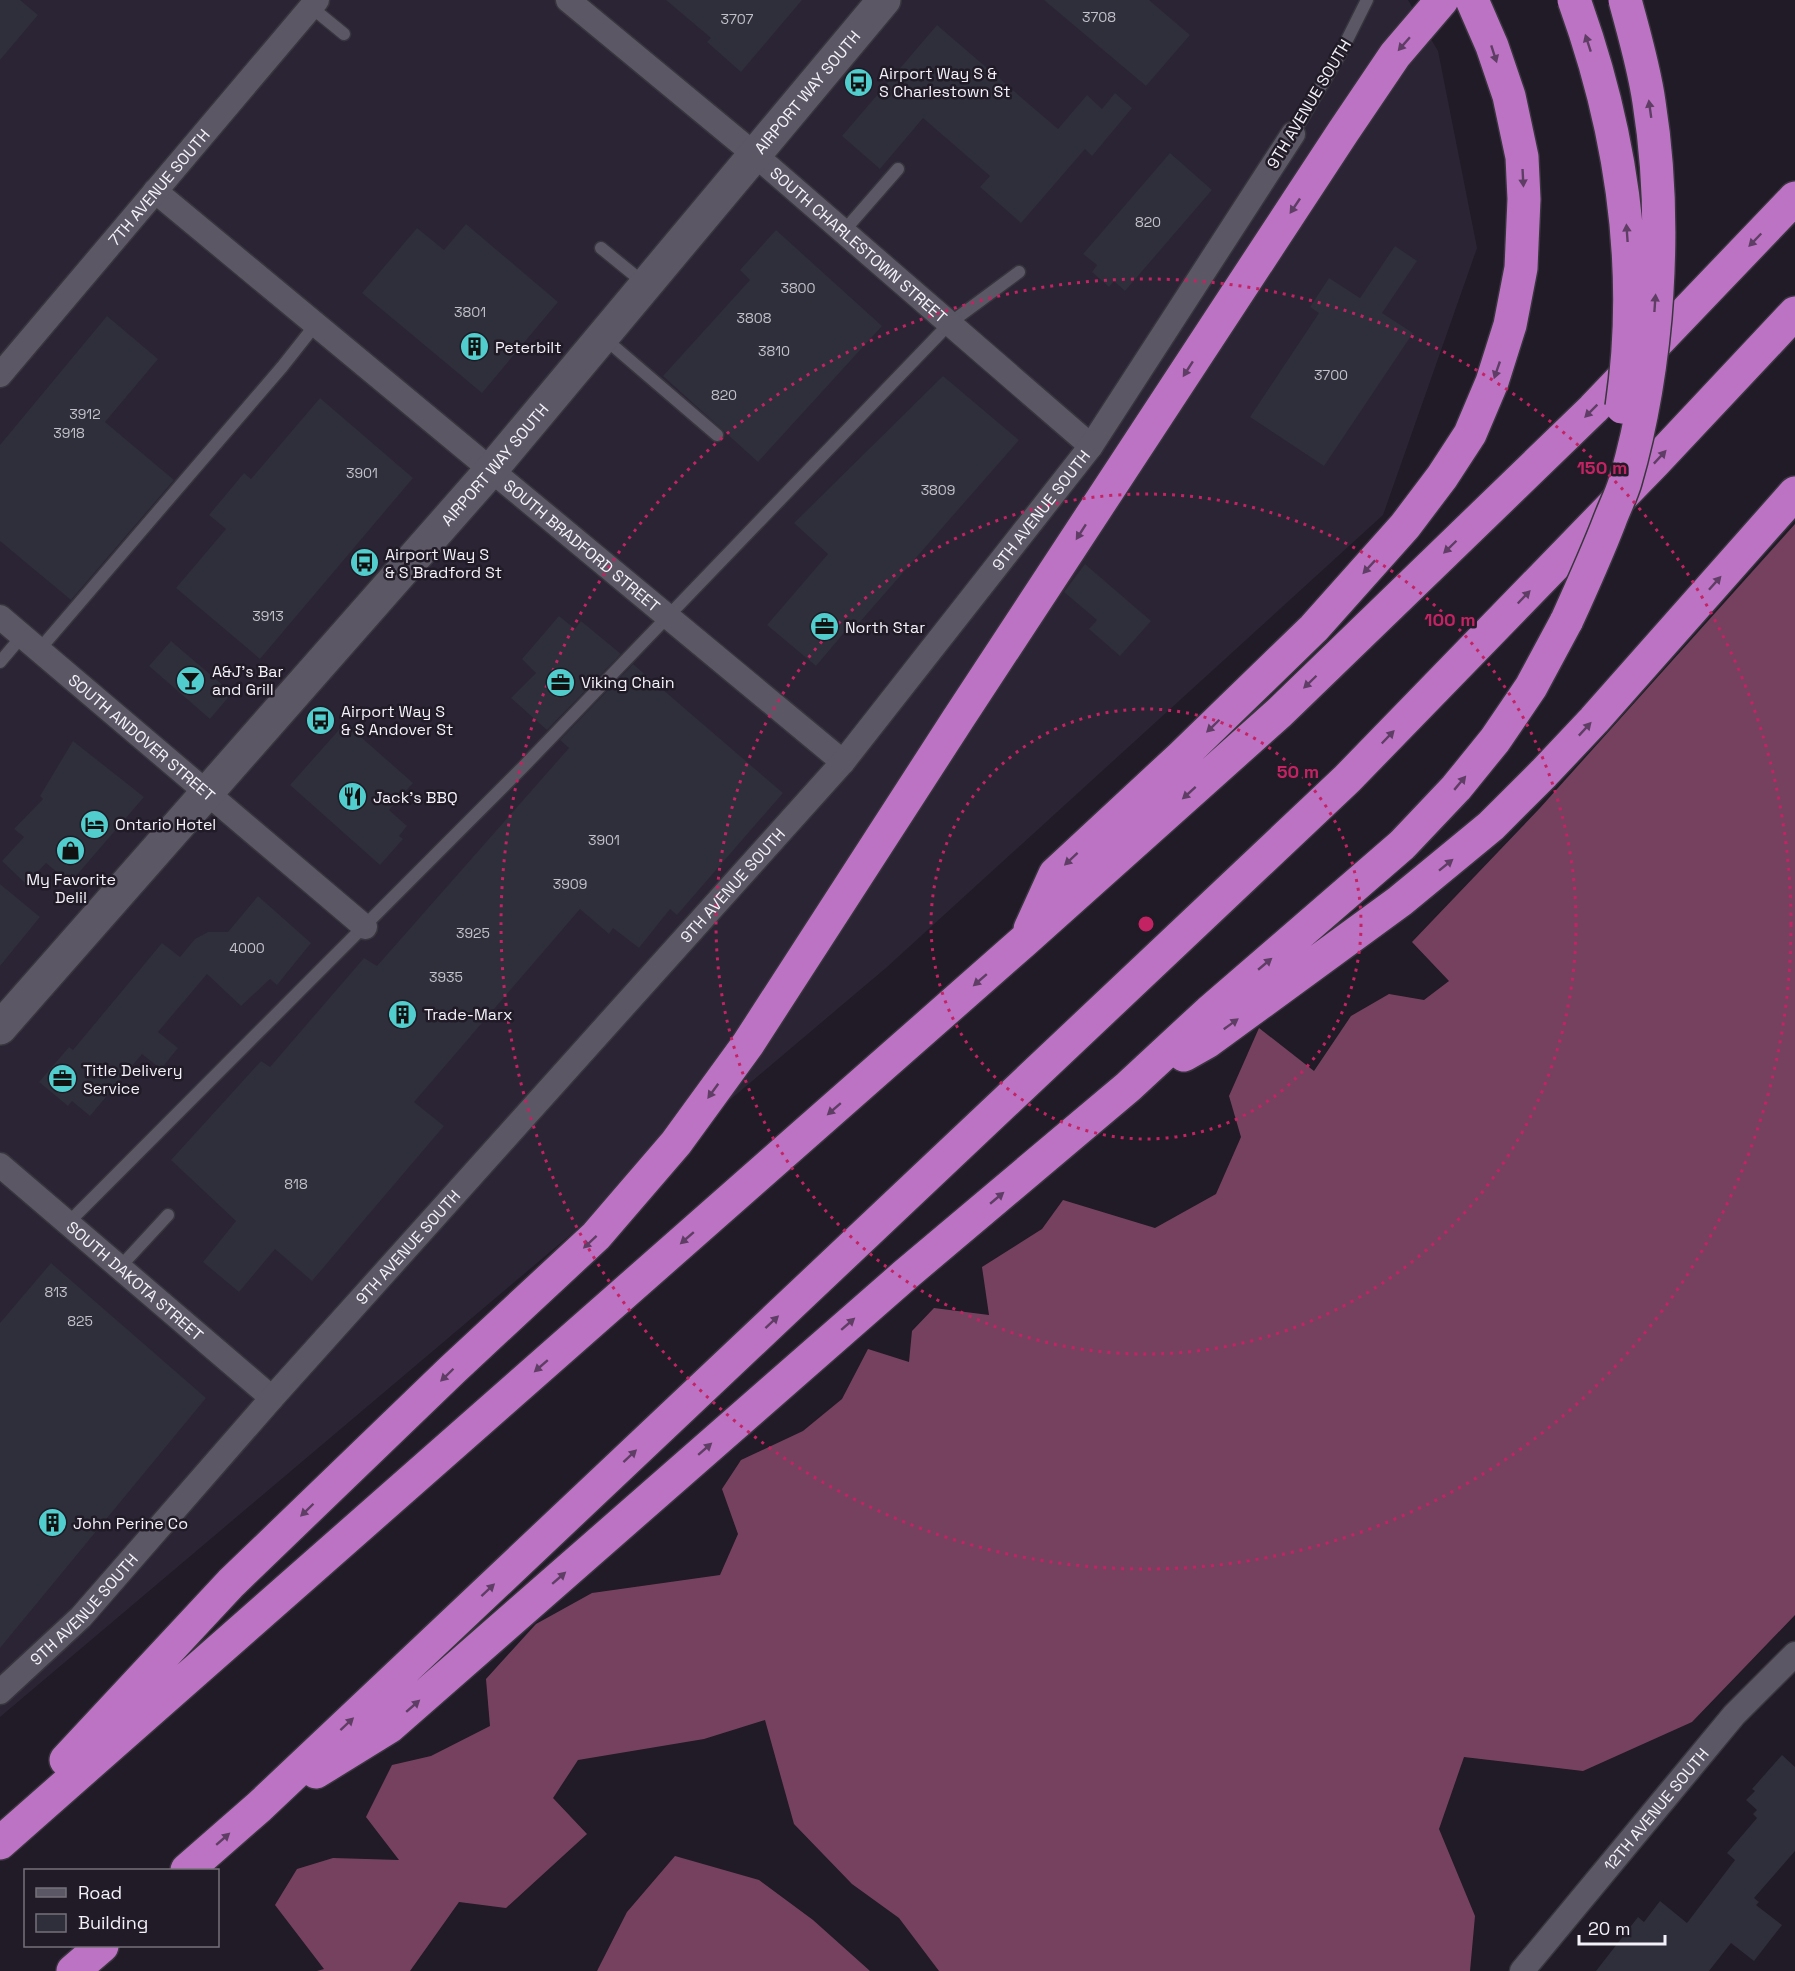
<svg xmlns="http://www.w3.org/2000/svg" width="1795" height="1971" font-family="'Space Grotesk',sans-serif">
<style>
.built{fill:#2b2434}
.forest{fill:#76415f}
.building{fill:#2e2f3a}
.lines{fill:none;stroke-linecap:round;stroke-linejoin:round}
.lane-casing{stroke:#38353e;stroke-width:15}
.street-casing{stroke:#38353e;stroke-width:27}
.secondary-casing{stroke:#38353e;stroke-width:36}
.highway-casing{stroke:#38353e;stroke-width:36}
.lane{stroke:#5c5764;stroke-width:12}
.street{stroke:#5c5764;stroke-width:24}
.secondary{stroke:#5c5764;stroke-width:33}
.highway{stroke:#bd73c3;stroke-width:33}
.highway-bridge-casing{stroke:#38353e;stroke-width:36;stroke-linecap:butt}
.highway-bridge{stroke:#bd73c3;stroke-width:33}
.oneway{fill:#5f3e65}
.ring{fill:none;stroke:#c42363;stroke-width:3;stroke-dasharray:3 6}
.labels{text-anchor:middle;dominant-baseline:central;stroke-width:5;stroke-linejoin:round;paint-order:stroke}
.number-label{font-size:14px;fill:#c2c0c9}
.poi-label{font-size:16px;fill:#f4f1f9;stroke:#201b26;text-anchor:start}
.street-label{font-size:16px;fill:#f4f1f9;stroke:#201b26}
.centre{fill:#c42363;stroke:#201b26;stroke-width:3}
.ring-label{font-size:18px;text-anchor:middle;font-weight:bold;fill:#c42363;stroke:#201b26;stroke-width:5;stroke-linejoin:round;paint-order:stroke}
</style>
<rect width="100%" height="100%" fill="#201b26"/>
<path class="built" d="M0,0h1408l30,51 39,197 -94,267 -496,452 -887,750z"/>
<path class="forest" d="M1795,524v1091l-103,107 -109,49 -119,-14 -25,72 36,87 -5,55h-531l-40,-53 -47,-34 -58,-60 -29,-104 -61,19 -126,21 -25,38 34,36 -81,74 -47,-6 -49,69h-93l7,-2 -49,-64 22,-36 36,-11 66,2 -33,-43 26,-52 39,-9 59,-30 -4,-47 50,-55 56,-31 128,-18 18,-41 -16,-45 19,-29 62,-29 39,-32 26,-50 41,13 3,-31 22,-23 55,7 -7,-48 60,-38 21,-29 92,28 61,-34 25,-57 -12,-41 30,-68 55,43 37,-55 38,-22 35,6 25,-19 -37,-39 128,-134z
M675,1856l84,24 54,40 57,51h-273l30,-59z"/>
<path class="building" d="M0,0h20l18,15 -38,45z
M666,0h136l-61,72 -34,-30 4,-4z
M1044,0h105l41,35 -44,51z
M937,25l121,104 29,-34 15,14 13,-16 17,15 -40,48 -7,-7 -64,74 -41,-36 10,-11 -67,-58 -43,51 -38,-33z
M1170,153l42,37 -87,101 -11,-10 -5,6 -17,-15 5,-7 -14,-11z
M466,224l92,78 -76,91 -120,-100 55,-65 27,22z
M776,230l106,96 -124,136 -95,-86 87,-96 -10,-10z
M1395,246l22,15 -35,52 31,20 -89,133 -74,-49 69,-104 -9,-6 19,-29 31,20z
M107,316l51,43 -53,63 69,58 -103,120 -71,-59v-96z
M943,376l76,64 -167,191 -4,-3 -32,38 -49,-41 61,-71 -34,-31z
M320,398l93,80 -153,181 -84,-71 50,-59 -17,-14 35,-42 7,6z
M1085,564l66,57 -31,35 -31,-27 8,-9 -33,-28z
M559,616l16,13 6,-8 40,33 -74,76 -36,-32 25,-25 -14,-14z
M171,641l61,52 -22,26 -61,-53z
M633,664l150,129 -106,122 -7,-6 -31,39 -26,-20 -4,6 -29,-25 -166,193 30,24 -132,155 -37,-32 -36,43 -36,-30 33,-41 -65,-61 90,-99 9,6 94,-109 13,8 192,-218 -9,-8z
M345,723l68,60 -24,27 18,16 -8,10 4,3 -23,26 -90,-80z
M73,741l71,56 -74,86 -24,-20 -20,21 -24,-23 22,-24 -10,-8 29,-30 -3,-3z
M0,884l40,33 -40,49z
M258,896l53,47 -34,42 -7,-6 -29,27 -34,-32 -49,58 20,16 -17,21 -19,-15 -52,62 -18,-15 -4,5 -29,-24 30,-35 4,3 89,-107 18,14 15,-18 13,-7h20z
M51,1263l155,135 -206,250v-325z
M1782,1755l13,12v84l-41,47 5,4 -3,3 26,20 -28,36 -23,-18 -22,28h-113l42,-54 6,5 16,-21 27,22 48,-63 -8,-7 30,-35 -4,-4 4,-4 -11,-10 9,-9 -3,-2z"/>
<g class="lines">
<defs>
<path id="lane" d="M311,7l33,27
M1293,134l47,-80 27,-54
M843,232l55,-63
M601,248l43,35
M604,338l113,97
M39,650l243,-283 34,-43
M0,662l22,-26
M68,1223l455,-456 427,-444 69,-51
M120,1267l48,-52"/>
<g id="street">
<path id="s1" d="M568,0l186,154 337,292"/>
<path id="s2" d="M155,191l688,571"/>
<path id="s3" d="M0,375l317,-375"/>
<path id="s4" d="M0,617l365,310"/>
<path id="s5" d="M0,1165l272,233"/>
<path id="s6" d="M0,1692l81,-75 191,-219 571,-636 248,-316 202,-312"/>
<path id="s7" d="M1522,1971l212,-256 61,-61"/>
</g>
<g id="secondary">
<path id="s8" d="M0,1028l491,-558 393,-470"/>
</g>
<path id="highway" d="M1030,929l25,-55 126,-117 133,-129 91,-102 37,-49 28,-43 22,-52 18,-57 11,-57 3,-69 -2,-42 -13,-61 -17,-50 -20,-46
M1184,1055l23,-13 193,-141 91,-75 53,-53 50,-53 201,-227
M66,1760l165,-177 221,-213 144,-134 80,-93 72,-99 210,-325 385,-587 52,-77 47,-55
M316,1772l73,-45 516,-452 223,-188 81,-75 193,-167 54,-57 39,-48 36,-53 36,-67
M0,1843l1024,-902 256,-229 313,-303 202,-211
M187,1870l72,-63 1088,-1028 308,-317 140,-149
M73,1971l29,-25"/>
</defs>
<use href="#lane" class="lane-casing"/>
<use href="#street" class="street-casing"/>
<use href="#secondary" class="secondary-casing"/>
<use href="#highway" class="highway-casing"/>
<use href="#lane" class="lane"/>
<use href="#street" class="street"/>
<use href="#secondary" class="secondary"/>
<use href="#highway" class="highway"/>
<defs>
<path id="highway-bridge" d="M1574,0c47,130 68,269 48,407
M1567,620c15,-33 30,-66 43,-100 5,-13 11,-25 15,-38 34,-117 43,-260 24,-380 -5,-35 -15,-68 -24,-102"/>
</defs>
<use href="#highway-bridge" class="highway-bridge-casing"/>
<use href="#highway-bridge" class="highway-bridge"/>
</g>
<defs><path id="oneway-solid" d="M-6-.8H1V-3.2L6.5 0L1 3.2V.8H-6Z" transform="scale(1.5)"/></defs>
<g class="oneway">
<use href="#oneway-solid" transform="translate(1588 43) rotate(-108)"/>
<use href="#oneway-solid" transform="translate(1404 44) rotate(131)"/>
<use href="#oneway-solid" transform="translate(1494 54) rotate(72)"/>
<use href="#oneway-solid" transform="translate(1650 109) rotate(-98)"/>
<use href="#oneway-solid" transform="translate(1523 178) rotate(87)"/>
<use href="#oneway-solid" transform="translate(1295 206) rotate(124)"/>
<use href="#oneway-solid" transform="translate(1627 233) rotate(-94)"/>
<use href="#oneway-solid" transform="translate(1755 240) rotate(134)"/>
<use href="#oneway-solid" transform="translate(1655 303) rotate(-86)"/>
<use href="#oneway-solid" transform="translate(1188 369) rotate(123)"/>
<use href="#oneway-solid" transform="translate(1497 370) rotate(109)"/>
<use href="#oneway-solid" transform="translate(1591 411) rotate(135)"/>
<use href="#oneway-solid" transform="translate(1660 457) rotate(-47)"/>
<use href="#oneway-solid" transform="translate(1081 532) rotate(123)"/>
<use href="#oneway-solid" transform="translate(1450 547) rotate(136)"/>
<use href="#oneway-solid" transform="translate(1369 567) rotate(133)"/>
<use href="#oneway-solid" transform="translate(1715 583) rotate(-48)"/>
<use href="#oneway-solid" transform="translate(1524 597) rotate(-46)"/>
<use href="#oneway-solid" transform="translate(1310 682) rotate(136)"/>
<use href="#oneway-solid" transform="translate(1213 726) rotate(136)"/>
<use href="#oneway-solid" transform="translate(1585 729) rotate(-47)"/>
<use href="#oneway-solid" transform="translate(1388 737) rotate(-46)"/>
<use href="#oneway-solid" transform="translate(1460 783) rotate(-50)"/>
<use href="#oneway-solid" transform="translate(1189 793) rotate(138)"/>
<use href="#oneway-solid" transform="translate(1071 859) rotate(137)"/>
<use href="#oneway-solid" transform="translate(1446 865) rotate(-39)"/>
<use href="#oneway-solid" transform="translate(1265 964) rotate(-40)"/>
<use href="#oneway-solid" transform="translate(980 980) rotate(139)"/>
<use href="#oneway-solid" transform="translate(1231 1024) rotate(-36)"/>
<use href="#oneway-solid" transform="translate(713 1091) rotate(126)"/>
<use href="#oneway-solid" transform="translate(834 1109) rotate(139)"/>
<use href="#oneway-solid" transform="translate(997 1198) rotate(-40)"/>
<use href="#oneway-solid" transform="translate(687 1238) rotate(139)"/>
<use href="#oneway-solid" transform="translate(590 1242) rotate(137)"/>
<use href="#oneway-solid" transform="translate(772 1322) rotate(-43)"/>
<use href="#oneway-solid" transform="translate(848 1324) rotate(-41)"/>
<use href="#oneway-solid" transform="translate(541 1366) rotate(139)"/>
<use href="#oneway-solid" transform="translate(447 1375) rotate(136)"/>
<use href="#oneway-solid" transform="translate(705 1449) rotate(-41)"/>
<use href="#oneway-solid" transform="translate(630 1456) rotate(-43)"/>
<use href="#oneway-solid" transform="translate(307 1510) rotate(136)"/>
<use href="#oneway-solid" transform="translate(559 1578) rotate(-41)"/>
<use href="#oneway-solid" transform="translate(488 1590) rotate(-43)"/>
<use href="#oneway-solid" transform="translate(413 1706) rotate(-41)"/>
<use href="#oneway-solid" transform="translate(347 1724) rotate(-43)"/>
<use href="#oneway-solid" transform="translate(223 1839) rotate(-41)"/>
</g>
<g class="ring">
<circle cx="1146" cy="924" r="215"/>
<circle cx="1146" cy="924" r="430"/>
<circle cx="1146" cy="924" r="645"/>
</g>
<defs>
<symbol id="bus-disc" viewBox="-11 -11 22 22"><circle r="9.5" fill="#52cdcd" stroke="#201b26"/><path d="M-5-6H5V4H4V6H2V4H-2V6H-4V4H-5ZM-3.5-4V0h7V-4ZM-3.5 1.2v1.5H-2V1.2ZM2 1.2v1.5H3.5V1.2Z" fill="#111"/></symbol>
<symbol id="building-disc" viewBox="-11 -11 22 22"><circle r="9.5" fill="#52cdcd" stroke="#201b26"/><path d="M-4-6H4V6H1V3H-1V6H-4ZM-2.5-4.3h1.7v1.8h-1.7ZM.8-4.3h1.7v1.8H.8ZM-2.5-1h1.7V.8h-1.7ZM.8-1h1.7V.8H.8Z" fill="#111"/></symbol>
<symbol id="office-disc" viewBox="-11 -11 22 22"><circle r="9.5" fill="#52cdcd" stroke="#201b26"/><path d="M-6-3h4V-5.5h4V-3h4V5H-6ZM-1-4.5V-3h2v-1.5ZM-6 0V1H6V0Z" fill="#111"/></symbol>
<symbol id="bar-disc" viewBox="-11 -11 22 22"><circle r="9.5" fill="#52cdcd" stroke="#201b26"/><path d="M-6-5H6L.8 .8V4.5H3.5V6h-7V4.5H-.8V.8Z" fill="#111"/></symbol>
<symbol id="restaurant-disc" viewBox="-11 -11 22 22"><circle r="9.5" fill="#52cdcd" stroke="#201b26"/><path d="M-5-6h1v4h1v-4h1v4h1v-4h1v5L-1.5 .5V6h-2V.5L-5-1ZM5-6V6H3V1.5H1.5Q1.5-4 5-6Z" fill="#111"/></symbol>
<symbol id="hotel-disc" viewBox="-11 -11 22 22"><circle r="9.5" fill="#52cdcd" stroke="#201b26"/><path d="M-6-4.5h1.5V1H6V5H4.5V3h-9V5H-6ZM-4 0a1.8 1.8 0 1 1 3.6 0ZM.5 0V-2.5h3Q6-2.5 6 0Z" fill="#111"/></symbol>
<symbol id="shop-disc" viewBox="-11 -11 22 22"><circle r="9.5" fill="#52cdcd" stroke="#201b26"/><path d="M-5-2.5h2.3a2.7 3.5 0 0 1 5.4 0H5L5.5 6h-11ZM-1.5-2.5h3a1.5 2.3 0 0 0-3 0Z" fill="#111"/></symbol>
</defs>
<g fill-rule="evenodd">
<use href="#bus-disc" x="842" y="66" width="33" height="33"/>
<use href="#building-disc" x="458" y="330" width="33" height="33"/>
<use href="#bus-disc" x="348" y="546" width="33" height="33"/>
<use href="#office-disc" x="808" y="610" width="33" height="33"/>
<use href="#bar-disc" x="174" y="664" width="33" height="33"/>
<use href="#office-disc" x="544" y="666" width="33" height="33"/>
<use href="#bus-disc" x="304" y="704" width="33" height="33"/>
<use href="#restaurant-disc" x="336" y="780" width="33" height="33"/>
<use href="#hotel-disc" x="78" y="808" width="33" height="33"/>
<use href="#shop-disc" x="54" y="834" width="33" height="33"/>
<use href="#building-disc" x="386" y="998" width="33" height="33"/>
<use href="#office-disc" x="46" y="1062" width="33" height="33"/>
<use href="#building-disc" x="36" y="1506" width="33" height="33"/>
</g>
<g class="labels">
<g class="number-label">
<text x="1099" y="17">3708</text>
<text x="737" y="19">3707</text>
<text x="1148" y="222">820</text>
<text x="798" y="288">3800</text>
<text x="470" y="312">3801</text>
<text x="754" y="318">3808</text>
<text x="774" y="351">3810</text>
<text x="1331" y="375">3700</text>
<text x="724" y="395">820</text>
<text x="85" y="414">3912</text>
<text x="69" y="433">3918</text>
<text x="362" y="473">3901</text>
<text x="938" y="490">3809</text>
<text x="268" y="616">3913</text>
<text x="604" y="840">3901</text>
<text x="570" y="884">3909</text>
<text x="473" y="933">3925</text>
<text x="247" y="948">4000</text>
<text x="446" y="977">3935</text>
<text x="296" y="1184">818</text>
<text x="56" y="1292">813</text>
<text x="80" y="1321">825</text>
</g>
<g class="poi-label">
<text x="879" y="73">Airport Way S &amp;<tspan x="879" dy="18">S Charlestown St</tspan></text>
<text x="495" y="347">Peterbilt</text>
<text x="385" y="554">Airport Way S<tspan x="385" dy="18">&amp; S Bradford St</tspan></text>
<text x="845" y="627">North Star</text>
<text x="212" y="671">A&amp;J's Bar<tspan x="212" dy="18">and Grill</tspan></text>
<text x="581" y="682">Viking Chain</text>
<text x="341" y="711">Airport Way S<tspan x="341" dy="18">&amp; S Andover St</tspan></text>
<text x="373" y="797">Jack's BBQ</text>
<text x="115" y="824">Ontario Hotel</text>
<text x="71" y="879" text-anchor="middle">My Favorite<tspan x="71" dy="18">Deli!</tspan></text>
<text x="424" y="1014">Trade-Marx</text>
<text x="83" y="1070">Title Delivery<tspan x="83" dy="18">Service</tspan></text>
<text x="73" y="1523">John Perine Co</text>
</g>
<g class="street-label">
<text stroke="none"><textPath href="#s8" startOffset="1236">AIRPORT WAY SOUTH</textPath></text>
<text transform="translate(1309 104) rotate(-59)">9TH AVENUE SOUTH</text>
<text stroke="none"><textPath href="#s3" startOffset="246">7TH AVENUE SOUTH</textPath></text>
<text stroke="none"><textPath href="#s1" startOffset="380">SOUTH CHARLESTOWN STREET</textPath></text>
<text stroke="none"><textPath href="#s8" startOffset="750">AIRPORT WAY SOUTH</textPath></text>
<text stroke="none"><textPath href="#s6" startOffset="1576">9TH AVENUE SOUTH</textPath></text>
<text stroke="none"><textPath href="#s2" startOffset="555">SOUTH BRADFORD STREET</textPath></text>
<text stroke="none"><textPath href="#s4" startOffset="186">SOUTH ANDOVER STREET</textPath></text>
<text stroke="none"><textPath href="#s6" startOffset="1090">9TH AVENUE SOUTH</textPath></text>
<text stroke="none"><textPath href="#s6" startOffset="604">9TH AVENUE SOUTH</textPath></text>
<text stroke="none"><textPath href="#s5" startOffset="178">SOUTH DAKOTA STREET</textPath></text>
<text stroke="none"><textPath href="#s6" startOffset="118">9TH AVENUE SOUTH</textPath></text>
<text stroke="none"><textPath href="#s7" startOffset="210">12TH AVENUE SOUTH</textPath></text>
</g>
</g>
<circle cx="1146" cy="924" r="9" class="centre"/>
<g class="ring-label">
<text x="1602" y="474">150 m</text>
<text x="1450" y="626">100 m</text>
<text x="1298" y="778">50 m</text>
</g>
<rect x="24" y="1869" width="195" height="78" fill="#201b26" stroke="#75717a" stroke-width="1.5"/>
<rect x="36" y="1888" width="30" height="9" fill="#5c5764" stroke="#75717a" stroke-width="1.5"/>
<text x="78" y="1899" font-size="18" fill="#f4f1f9">Road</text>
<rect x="36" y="1914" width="30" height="18" fill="#2e2f3a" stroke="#75717a" stroke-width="1.5"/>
<text x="78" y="1929" font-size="18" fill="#f4f1f9">Building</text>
<path d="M1579 1935v9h86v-9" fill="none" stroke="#f4f1f9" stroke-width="3"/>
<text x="1588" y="1935" font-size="18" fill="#f4f1f9" stroke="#201b26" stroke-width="4.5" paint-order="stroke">20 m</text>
</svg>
